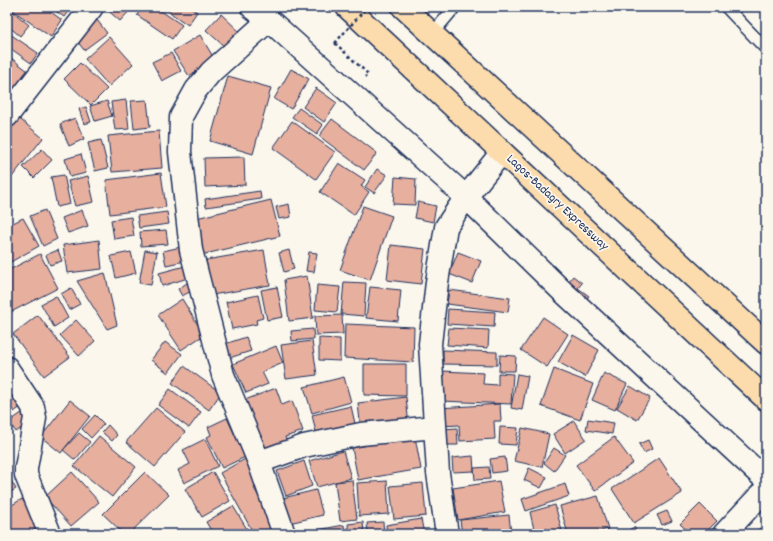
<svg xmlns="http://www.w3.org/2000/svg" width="773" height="541" font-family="Dekko,sans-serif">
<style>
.building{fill:#e7af9e;stroke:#1b2f5e}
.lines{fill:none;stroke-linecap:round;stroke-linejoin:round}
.lane-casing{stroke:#1b2f5e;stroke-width:14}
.street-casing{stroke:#1b2f5e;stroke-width:25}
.highway-casing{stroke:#1b2f5e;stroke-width:25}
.path{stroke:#1b2f5e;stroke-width:2.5;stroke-dasharray:3 3;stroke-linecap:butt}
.lane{stroke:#fbf7ec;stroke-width:11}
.street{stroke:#fbf7ec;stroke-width:22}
.highway{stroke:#fcdcac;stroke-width:22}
.path-bridge{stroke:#1b2f5e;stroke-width:2.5;stroke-dasharray:3 3;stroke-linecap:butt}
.labels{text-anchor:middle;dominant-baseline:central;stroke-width:3.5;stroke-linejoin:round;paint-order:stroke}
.street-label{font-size:13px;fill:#1b2f5e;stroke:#fbf7ec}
</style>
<rect width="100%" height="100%" fill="#fbf7ec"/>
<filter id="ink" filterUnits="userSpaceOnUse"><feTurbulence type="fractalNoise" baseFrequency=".025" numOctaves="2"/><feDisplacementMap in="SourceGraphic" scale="8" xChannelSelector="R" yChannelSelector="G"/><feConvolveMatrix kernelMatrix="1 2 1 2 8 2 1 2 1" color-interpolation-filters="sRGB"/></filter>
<g filter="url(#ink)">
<path class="building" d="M8,7h36l18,13 -11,17z
M50,7h21l-7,10z
M104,7h29l-13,14z
M142,7h13l27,18 -10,14 -35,-24z
M159,7h8l-2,4z
M172,7h18l7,5 -9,13 -19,-13z
M11,10l18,15 -9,11 -13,-11v-10z
M221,14l21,20 -15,15 -21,-19z
M97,20l10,13 -23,17 -10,-13z
M7,32l31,21 -7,10 -24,-17z
M200,35l15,25 -26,16 -16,-25z
M109,37l24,27 -24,22 -24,-27z
M171,53l10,18 -19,10 -10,-19z
M7,55l21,16 -21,27z
M80,63l27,26 -16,16 -27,-26z
M291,69l18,10 -18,30 -17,-10z
M228,76l43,12 -18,66 -43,-13z
M316,88l21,15 -13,19 -21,-15z
M126,100l3,29 -14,1 -4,-28z
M147,100l3,27 -16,2 -3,-28z
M107,101l5,15 -17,5 -5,-15z
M86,107l5,15 -7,2 -5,-15z
M299,108l24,17 -6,9 -25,-17z
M16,116l27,22 -35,44 -1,-1v-54z
M75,118l9,21 -15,7 -9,-22z
M332,119l45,34 -13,17 -45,-34z
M292,121l43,31 -19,27 -43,-31z
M159,131l3,37 -50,4 -4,-36z
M101,140l7,28 -13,3 -7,-28z
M42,149l10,11 -18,18 -11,-11z
M81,154l5,19 -16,4 -5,-18z
M244,157l1,28 -40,2 -1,-29z
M339,163l26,17 -4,6 8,6 -15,23 -34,-23z
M377,169l10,6 -13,18 -9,-6z
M161,173l5,34 -56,7 -4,-34z
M64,175l6,29 -13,3 -6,-30z
M88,176l6,26 -19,4 -7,-25z
M395,177l21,2 -1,26 -22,-1z
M260,191l1,8 -55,8 -1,-8z
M271,200l9,36 -83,20 -9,-36z
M418,202l18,4 -3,16 -18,-4z
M289,204l2,13 -12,2 -3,-12z
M363,206l29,10 -22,64 -30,-10z
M45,210l12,29 -14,7 -13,-30z
M82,210l6,16 -20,7 -6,-15z
M167,212l2,12 -30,4 -2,-12z
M131,217l3,19 -20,3 -3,-19z
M23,218l16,28 -32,18v-38z
M166,230l2,14 -27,2 -1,-14z
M99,240l3,29 -35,4 -4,-28z
M391,245l34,4 -4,35 -34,-4z
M181,247l4,14 -19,4 -3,-14z
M58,250l4,11 -12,4 -4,-10z
M145,250l12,2 -6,33 -12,-2z
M264,250l6,35 -58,10 -6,-35z
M289,250l5,19 -10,3 -5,-19z
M131,252l5,21 -20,5 -5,-22z
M309,252l8,1 -3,19 -8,-1z
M458,252l23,9 -9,22 -23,-9z
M40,254l18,34 -51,26v-43z
M185,266l3,12 -26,8 -3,-13z
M105,273l12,52 -10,4 -30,-48z
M307,276l6,42 -24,3 -5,-41z
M573,276l9,7 -4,5 11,8 -7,8 -20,-15z
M190,281l5,8 -13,7 -4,-7z
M344,282l22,1 -2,33 -23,-2z
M317,285l23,2 -3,25 -22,-2z
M277,287l6,30 -16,3 -6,-30z
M370,287l31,3 -3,31 -32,-3z
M71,288l9,16 -11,6 -8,-16z
M449,290l61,8 -2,14 -61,-8z
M258,295l5,23 -7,2 1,4 -25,5 -6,-27z
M56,296l12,22 -14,9 -13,-23z
M182,299l22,36 -23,15 -23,-35z
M448,309l47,3 -1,15 -47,-3z
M38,315l32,42 -26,19 -31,-42z
M342,315l1,19 -27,1 -1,-19z
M543,317l25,17 -21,33 -26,-17z
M76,320l19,21 -16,15 -19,-21z
M345,324l69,3 -1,35 -69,-4z
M449,328l40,2 -1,18 -41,-3z
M313,329l1,10 -22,2 -1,-10z
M573,335l26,15 -14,27 -27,-15z
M246,337l5,14 -22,7 -4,-14z
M319,338l21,1v22l-21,-1z
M312,341l5,34 -31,4 -5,-34z
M165,342l17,12 -14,19 -17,-13z
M276,346l7,17 -21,9 6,12 -22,9 -13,-29z
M443,350l54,2v13l-54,-1z
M500,355l16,1 -1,15h-16z
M364,364h42v32l-42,-1z
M184,366l37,27 -12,17 -37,-27z
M554,369l39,15 -13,36 -39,-14z
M442,371l42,2 -1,11 15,1v-12l15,1 -2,30 -70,-3z
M604,373l23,11 -12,26 -23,-10z
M517,374l11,2 -6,34 -11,-2z
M344,377l7,25 -39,11 -8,-26z
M7,380l19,23 -12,9 -7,-10z
M630,386l20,12 -13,22 -20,-12z
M276,388l6,17 10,-4 11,30 -18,6 4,10 -23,8 -21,-55z
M170,389l31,23 -12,16 -31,-23z
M406,397l3,29 -48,5 -3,-28z
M70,400l20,16 -29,37 -20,-16z
M500,404l1,17h-7l1,18 -35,2 -1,-16 -18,1 -2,-18z
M351,406l5,22 -39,9 -5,-22z
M156,408l29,24 -30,35 -29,-25z
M23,412l7,10 -14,10 -7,-10z
M95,415l9,9 -13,14 -9,-9z
M227,418l18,39 -23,11 -15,-31 4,-2 -3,-8z
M588,419l26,4 -2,11 -26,-4z
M574,421l12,18 -21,14 -12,-19z
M108,425l9,10 -5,6 -10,-9z
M500,427l18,1 -2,17 -17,-1z
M457,428l1,17h-15v-16z
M522,428l27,6 -7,33 -28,-6z
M79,433l11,9 -15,18 -12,-10z
M99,436l37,31 -24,30 -38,-31z
M415,437l6,32 -63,11 -6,-32z
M614,437l19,26 -38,28 -19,-26z
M205,439l13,27 -34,17 -6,-13 12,-6 -7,-14z
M648,440l4,9 -8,4 -5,-9z
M554,448l11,7 -11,16 -10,-8z
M343,451l8,27 -34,9 -8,-26z
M473,456l1,15 -21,1 -1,-14z
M505,457l2,14 -15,2 -2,-14z
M659,458l23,35 -48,30 -22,-34z
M245,459l14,26 -5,3 25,46h-25l-34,-61z
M304,461l8,25 -26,10 -9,-25z
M489,467l1,12 -15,1 -1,-12z
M529,468l18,9 -6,11 -17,-8z
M72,472l27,30 -28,24 -26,-29z
M145,472l24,23 -40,39h-5l-21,-20z
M213,472l17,29 -28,16 -17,-28z
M7,474l9,15 -9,5z
M352,480l5,39 -17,2 -5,-39z
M387,481l2,33 -30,2 -2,-33z
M499,481l6,31 -47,8 -5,-32z
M423,483l3,33 -32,3 -4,-33z
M565,484l4,12 -43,15 -4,-12z
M316,490l7,25 -38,9 -6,-25z
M598,496l10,33 -17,5h-23l-8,-28z
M22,499l18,27 -12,8h-21v-26z
M700,504l17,17 -13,13h-13l-11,-10z
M555,505l7,26 -12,3h-15l-5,-22z
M233,506l17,28h-37l-7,-12z
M667,511l5,10 -10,4 -5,-10z
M509,515l2,19h-49l-2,-14z
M421,519l3,15h-37l-1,-9z
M363,522l1,12h-15l-1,-10z
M383,522l1,12h-16l-1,-11z
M344,525l1,9 -44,-1z
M634,527l4,7h-12l-1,-2z
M763,527l3,7h-17z"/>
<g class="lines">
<defs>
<path id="lane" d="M726,7l40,42
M432,34l23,-27"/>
<path id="street" d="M252,7l17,13 197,177 94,92 206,191
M269,20l-58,52 -15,18 -15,27 -1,35 11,98 32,125 36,87 25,72
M7,116l85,-109
M7,368l26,39 2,11 -9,50v7l24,59
M259,462l45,-16 57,-12 74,-7
M447,534l-9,-61 -8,-129 7,-62 9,-55 20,-30 36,-45
M724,534l42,-45"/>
<path id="highway" d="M347,7l419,392
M403,7l363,336"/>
</defs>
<use href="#lane" class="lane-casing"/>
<use href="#street" class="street-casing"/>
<use href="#highway" class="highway-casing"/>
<path class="path" d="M335,43l33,31 -3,3"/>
<use href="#lane" class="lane"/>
<use href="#street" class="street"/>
<use href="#highway" class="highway"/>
<path class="path-bridge" d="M335,43l32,-36"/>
</g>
</g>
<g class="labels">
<g class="street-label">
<text transform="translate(557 203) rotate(43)">Lagos-Badagry Expressway</text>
</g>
</g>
<rect width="773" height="541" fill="none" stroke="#fbf7ec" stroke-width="24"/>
<rect x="12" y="12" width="749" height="517" fill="none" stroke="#1b2f5e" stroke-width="1.5" filter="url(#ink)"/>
</svg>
